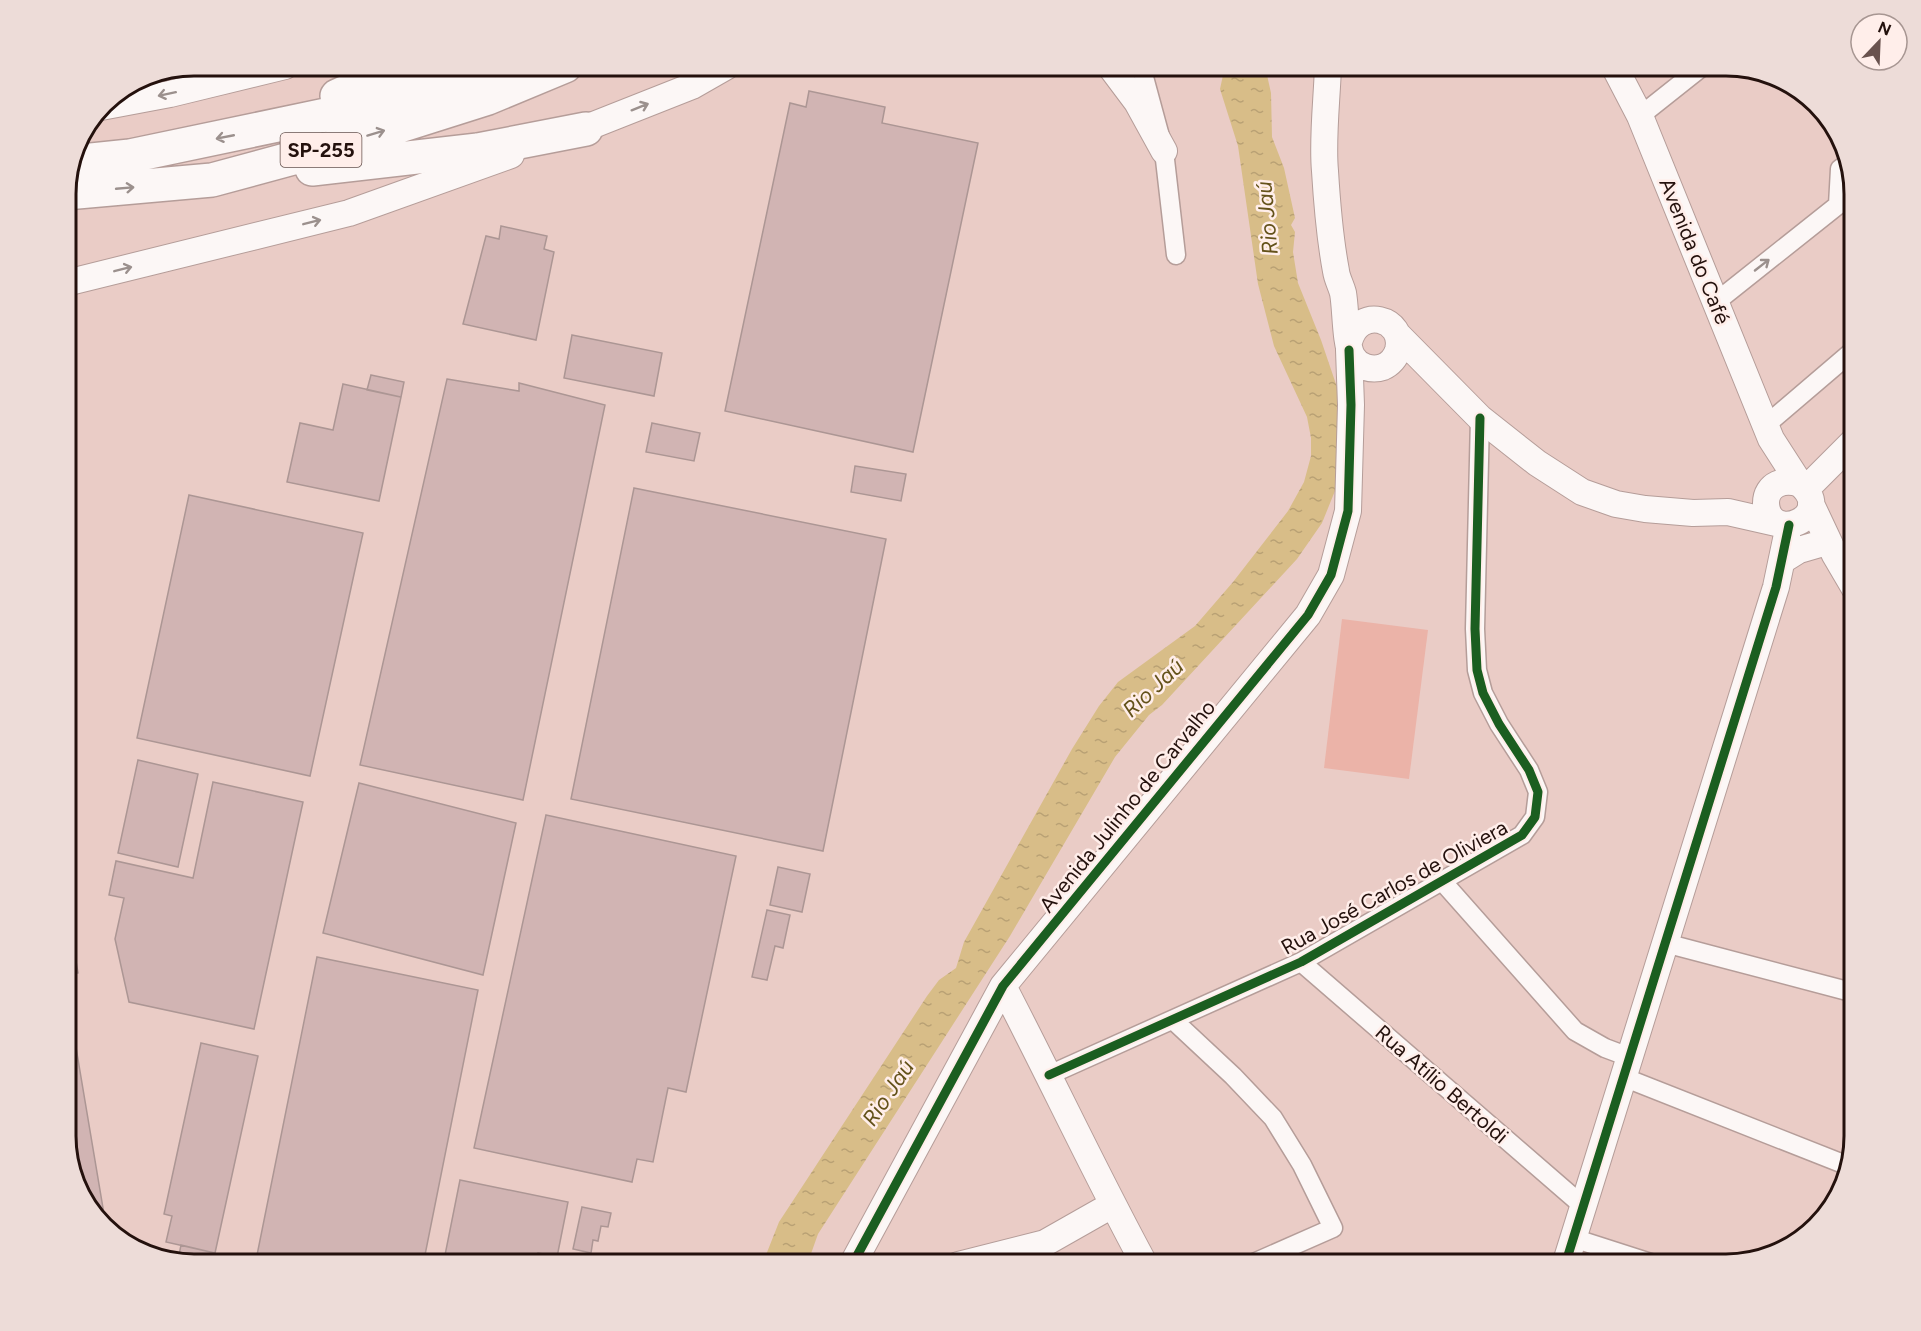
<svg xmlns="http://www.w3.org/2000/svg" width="1921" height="1331" font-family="Figtree,sans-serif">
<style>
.pitch{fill:#ebb3a8}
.water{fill:url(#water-ripples)}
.building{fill:#d1b4b3;stroke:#ac9694;stroke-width:1.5}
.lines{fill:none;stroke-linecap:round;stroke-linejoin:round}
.street-casing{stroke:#b59d99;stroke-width:21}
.secondary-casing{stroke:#b59d99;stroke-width:28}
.highway-casing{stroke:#b59d99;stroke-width:36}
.street{stroke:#fcf7f6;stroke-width:18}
.secondary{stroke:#fcf7f6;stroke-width:26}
.highway{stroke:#fcf7f6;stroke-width:33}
.cycleway-casing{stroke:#ffeeea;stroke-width:13}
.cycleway{stroke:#1b5e20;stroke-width:9}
.oneway{stroke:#9b908d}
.labels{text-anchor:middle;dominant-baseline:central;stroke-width:5;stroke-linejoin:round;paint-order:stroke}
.shield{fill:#ffeeea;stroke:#66534f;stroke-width:1.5}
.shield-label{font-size:20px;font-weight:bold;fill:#24110d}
.street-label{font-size:21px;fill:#24110d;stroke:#ffeeea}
.water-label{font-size:22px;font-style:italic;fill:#64521a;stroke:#ffeeea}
.rim{fill:none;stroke:#24110d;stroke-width:3}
</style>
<defs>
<pattern id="water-ripples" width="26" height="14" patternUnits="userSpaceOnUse" patternTransform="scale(1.5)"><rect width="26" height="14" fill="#d8bd88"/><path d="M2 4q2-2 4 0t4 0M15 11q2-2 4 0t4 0" fill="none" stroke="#b9a174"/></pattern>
</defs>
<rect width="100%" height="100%" fill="#eaccc6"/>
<path class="pitch" d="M1342,619l86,11 -19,149 -85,-11z"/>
<path class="water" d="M1225,66h40l6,27 1,44 12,31 11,50 -4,7 4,7 -2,20 5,31 23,57 17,50 9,39 -8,52 -17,42 -25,36 -135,146 -13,10 -34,42 -105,179 -192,298 -11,31h-45l17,-43 148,-226 12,-16 17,-12 8,-26 108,-193 27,-43 19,-24 77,-56 38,-44 55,-71 16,-29 7,-26v-18l-4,-21 -33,-71 -16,-62 -20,-138 -18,-57z"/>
<path class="building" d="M809,91l76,16 -3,16 96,20 -65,309 -188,-41 65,-308 16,4z
M501,226l46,10 -3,13 10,3 -18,88 -73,-16 23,-88 13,3z
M572,335l90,18 -8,43 -90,-18z
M371,375l33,7 -3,15 -34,-7z
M447,379l72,12v-8l86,22 -82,395 -163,-35z
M343,384l58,13 -22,104 -92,-19 13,-59 33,7z
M652,423l48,10 -6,28 -48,-9z
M855,466l51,8 -5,27 -50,-9z
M634,488l252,51 -63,312 -252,-52z
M189,495l174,38 -53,243 -173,-38z
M138,760l60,14 -20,93 -60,-14z
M213,782l90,20 -49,227 -125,-27 -14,-63 9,-41 -15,-3 7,-34 77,17z
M359,783l157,40 -33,152 -160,-42z
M546,815l190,41 -50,236 -18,-4 -15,74 -16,-3 -5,23 -158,-34z
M778,867l32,7 -8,38 -32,-7z
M66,904l12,69 -12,2z
M767,910l23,5 -7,33 -8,-2 -8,34 -15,-3z
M317,957l161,33 -55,275h-168z
M66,988l40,238 -23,-25 -17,-56z
M201,1043l57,13 -43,197 -49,-11 6,-26 -8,-2z
M460,1180l108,22 -11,55 -19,-4 -2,12h-93z
M582,1207l29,6 -3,14 -7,-1 -3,15 -5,-1 -2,13 -18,-4z
M181,1245l34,8 -2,12h-15l-20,-5z"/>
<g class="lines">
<defs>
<path id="street" d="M1141,66l23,85 12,104
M1640,116l63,-50
M1716,302l122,-97 2,-36 8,-6
M1766,425l89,-76
M1442,881l133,150 30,17 24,9
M1665,943l190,50
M1301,962l282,244
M1173,1020l60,56 40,42 29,47 31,63 -84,37
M1049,1075l252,-113 221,-127 13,-18 3,-25 -9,-22 -30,-46 -16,-31 -6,-23 -2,-41 5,-211
M1623,1077l223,88
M1573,1238l84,27"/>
<path id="secondary" d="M1110,66l27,36 27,49
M1328,66c-1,33 -6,73 -3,105 2,33 5,68 11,100 1,8 5,14 7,22 3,16 2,50 9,63 6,11 20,15 31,11 7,-3 13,-10 15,-17 8,-32 -40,-45 -49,-8
M1614,66l26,50 131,323 29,45c38,33 -32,62 -34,19 0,-19 19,-25 34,-19
M101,107l69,-13 115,-28
M568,135l124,-49 35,-20
M66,283l283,-70 162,-58
M1397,334l83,84 57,45 45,29 34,12 29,5 48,4 35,-1 53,12
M1806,489l49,-49
M1811,504l24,51 20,34
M1783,560l16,-10 24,-7
M1003,986c48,92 92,187 142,279
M852,1265l151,-279 305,-371 23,-40 17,-64 3,-106 -2,-55
M958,1265l87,-22 67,-38
M1565,1265l211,-678 13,-62"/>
<path id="highway" d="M337,96l67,-30
M72,162l58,-6 229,-48 124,-42
M312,169l166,-19 108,-21
M66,193l146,-13 118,-32 158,-50 77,-32"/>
</defs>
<use href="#street" class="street-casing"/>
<use href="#secondary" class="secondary-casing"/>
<use href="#highway" class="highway-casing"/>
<use href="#street" class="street"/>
<use href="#secondary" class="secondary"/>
<use href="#highway" class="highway"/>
<defs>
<path id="cycleway" d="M1049,1075l252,-113 221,-127 13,-18 3,-25 -9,-22 -30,-46 -16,-31 -6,-23 -2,-41 5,-211
M852,1265l151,-279 305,-371 23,-40 17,-64 3,-106 -2,-55
M1565,1265l211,-678 13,-62"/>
</defs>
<use href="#cycleway" class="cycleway-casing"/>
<use href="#cycleway" class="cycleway"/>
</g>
<defs><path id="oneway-shaft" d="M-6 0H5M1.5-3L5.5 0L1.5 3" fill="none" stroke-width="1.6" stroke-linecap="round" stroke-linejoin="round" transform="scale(1.5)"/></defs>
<g class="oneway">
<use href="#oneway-shaft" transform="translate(167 94) rotate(168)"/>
<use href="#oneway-shaft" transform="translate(640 107) rotate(-22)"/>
<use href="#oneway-shaft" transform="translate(376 133) rotate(-17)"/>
<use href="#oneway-shaft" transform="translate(225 137) rotate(169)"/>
<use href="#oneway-shaft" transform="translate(125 188) rotate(-5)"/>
<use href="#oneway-shaft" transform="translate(312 222) rotate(-14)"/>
<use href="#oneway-shaft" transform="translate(1762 265) rotate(-38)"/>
<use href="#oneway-shaft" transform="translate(123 269) rotate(-14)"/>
</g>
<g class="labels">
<rect class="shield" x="280.5" y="133" width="81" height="34" rx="4.5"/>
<g class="shield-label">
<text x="321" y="150">SP-255</text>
</g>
<g class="street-label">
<text transform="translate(1695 251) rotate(68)">Avenida do Café</text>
<text transform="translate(1127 806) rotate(-51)">Avenida Julinho de Carvalho</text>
<text transform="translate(1394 887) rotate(-29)">Rua José Carlos de Oliviera</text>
<text transform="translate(1442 1084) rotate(41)">Rua Atílio Bertoldi</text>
</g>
<g class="water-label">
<text transform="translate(1267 218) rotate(-95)">Rio Jaú</text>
<text transform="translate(1153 688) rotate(-43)">Rio Jaú</text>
<text transform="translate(888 1093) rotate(-56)">Rio Jaú</text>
</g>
</g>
<path d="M0 0H1921V1331H0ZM194 76H1726A118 118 0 0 1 1844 194V1136A118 118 0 0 1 1726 1254H194A118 118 0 0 1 76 1136V194A118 118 0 0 1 194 76Z" fill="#eddcd8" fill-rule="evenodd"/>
<path class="rim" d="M194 76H1726A118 118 0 0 1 1844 194V1136A118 118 0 0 1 1726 1254H194A118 118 0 0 1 76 1136V194A118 118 0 0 1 194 76Z"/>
<g transform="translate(1879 42) rotate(23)"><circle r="28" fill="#ffeeea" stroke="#a79692" stroke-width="1.5"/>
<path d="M0-4.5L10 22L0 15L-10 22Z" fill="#69524e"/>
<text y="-9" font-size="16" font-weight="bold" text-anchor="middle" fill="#24110d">N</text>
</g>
</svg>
